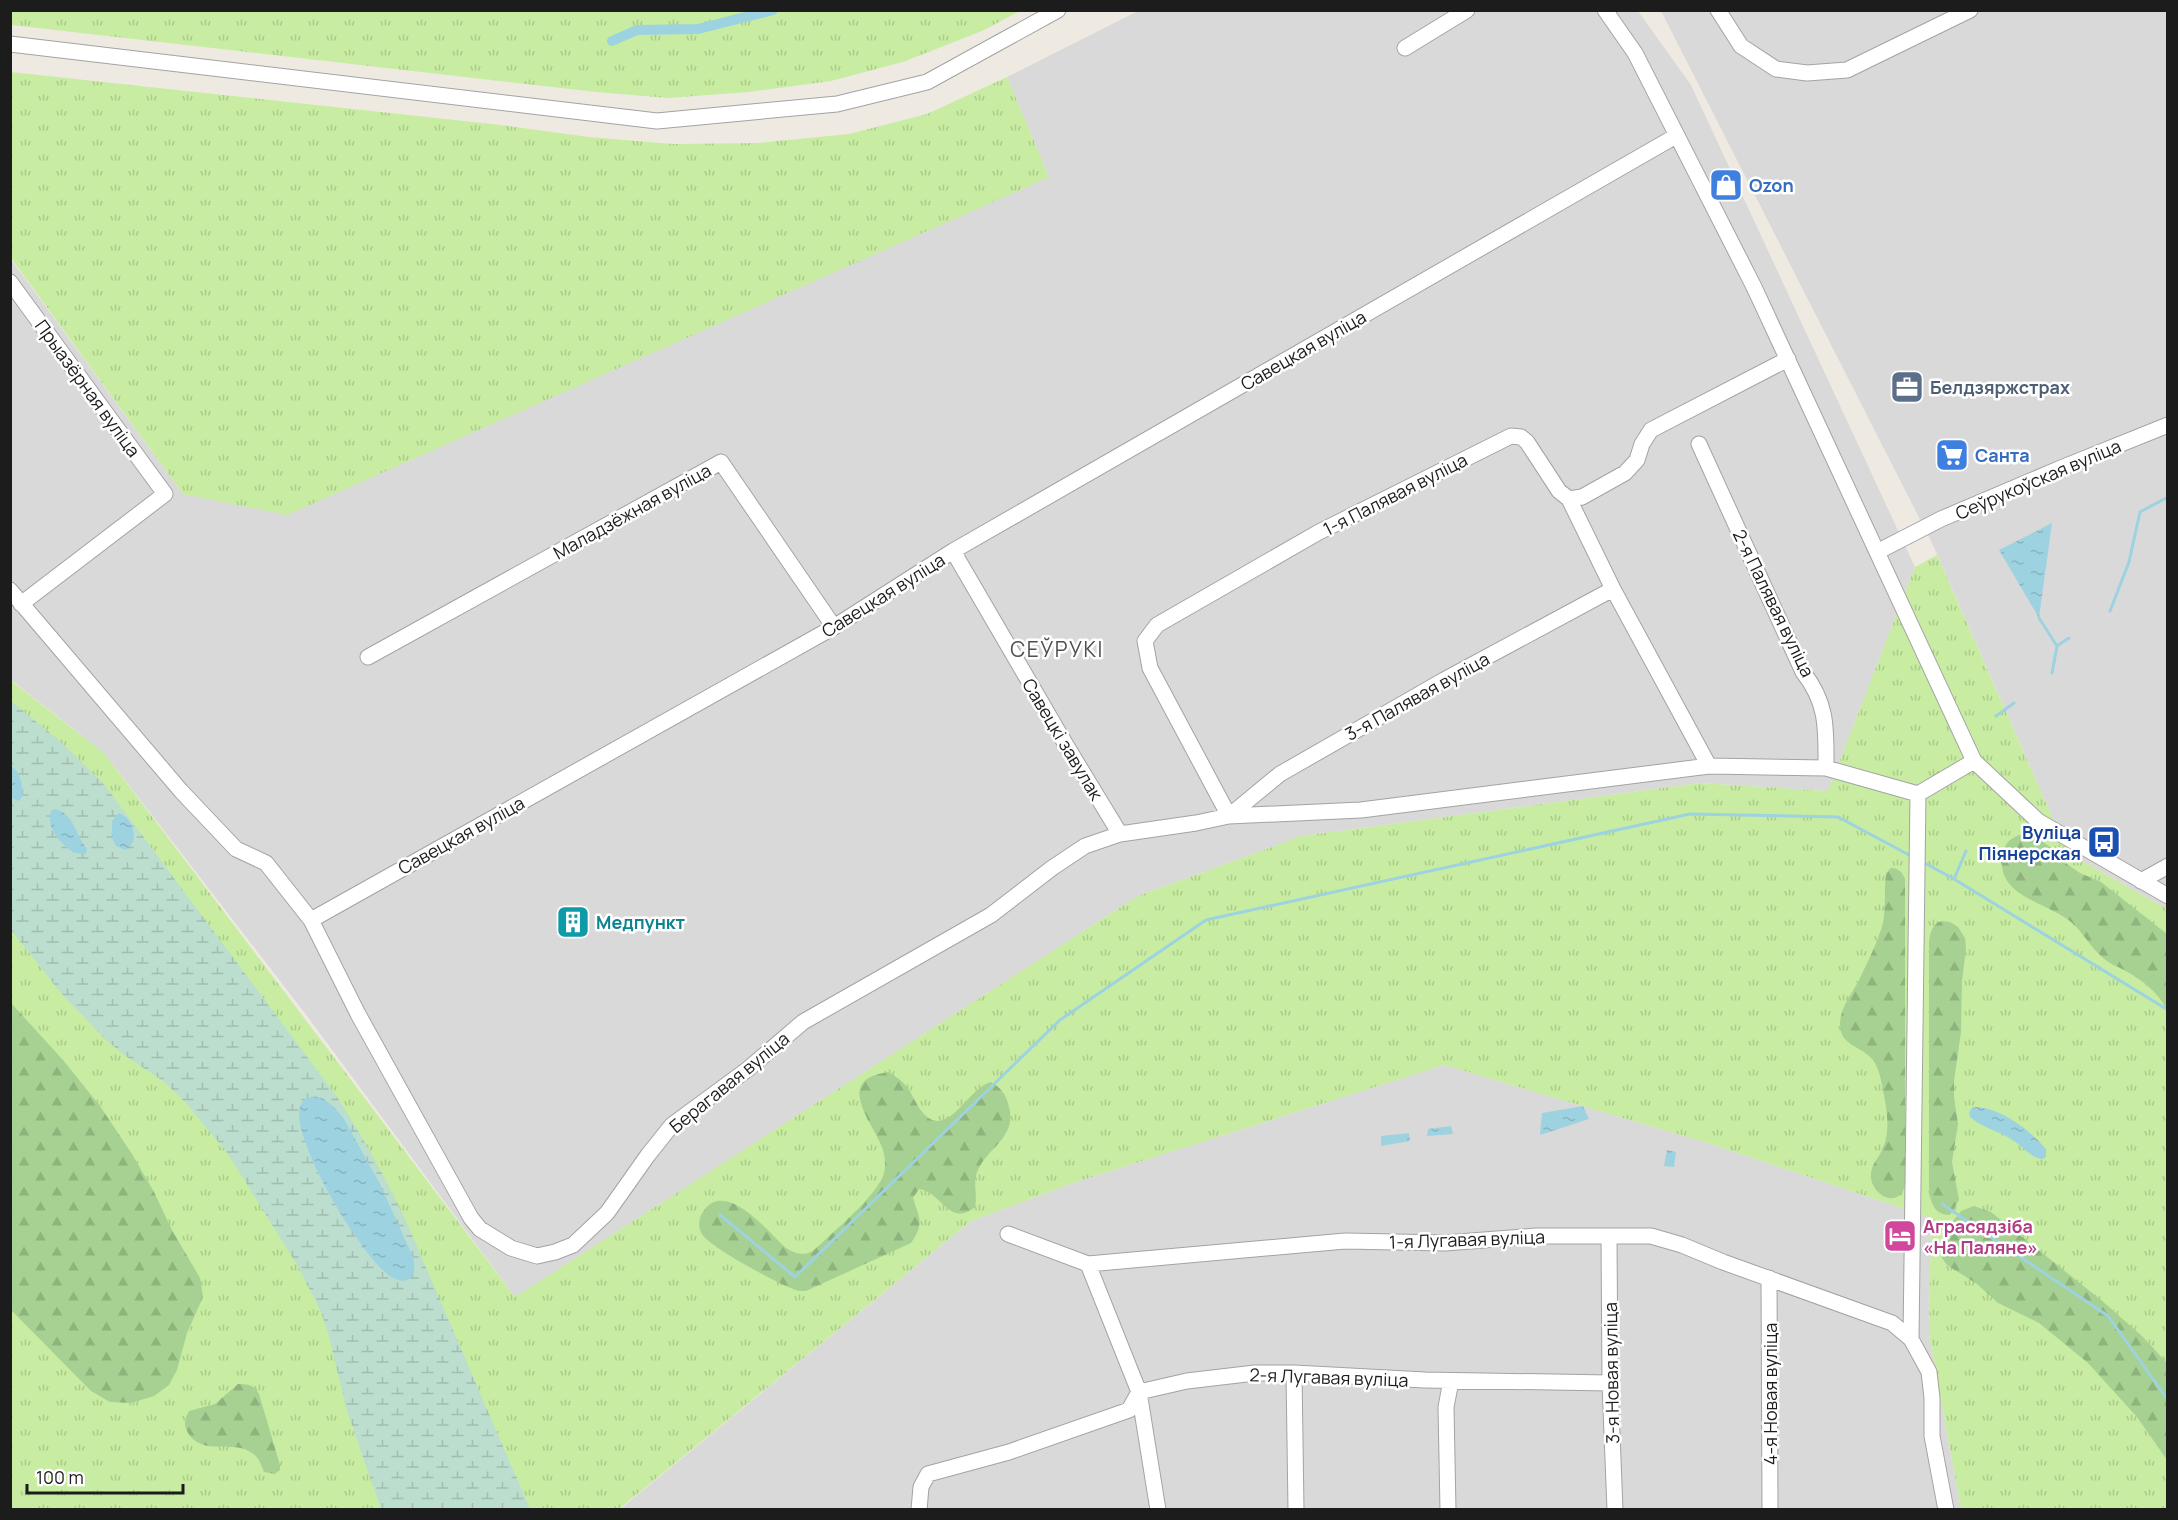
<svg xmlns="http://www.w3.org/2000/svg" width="2178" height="1520" font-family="Manrope,sans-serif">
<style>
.residential{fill:#dad9d9}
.grass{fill:url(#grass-tufts)}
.forest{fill:url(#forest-firs)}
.wetland{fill:url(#wetland-marsh)}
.water{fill:url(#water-ripples)}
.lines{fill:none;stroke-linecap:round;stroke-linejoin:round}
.stream{stroke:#9dd2e0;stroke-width:3}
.canal{stroke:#9dd2e0;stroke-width:10}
.minor-casing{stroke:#a3a3a3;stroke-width:17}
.minor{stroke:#fff;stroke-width:15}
.labels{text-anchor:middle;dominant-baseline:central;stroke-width:5;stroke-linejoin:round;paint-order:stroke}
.shop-label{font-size:18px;font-weight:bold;fill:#366cbe;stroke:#fff;text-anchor:start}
.street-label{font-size:18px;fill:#1c1c1c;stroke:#fff}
.service-label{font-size:18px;font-weight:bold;fill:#4e5e75;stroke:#fff;text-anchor:start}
.transit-label{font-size:18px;font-weight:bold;fill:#164399;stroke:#fff;text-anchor:end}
.culture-label{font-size:18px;font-weight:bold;fill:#0d838f;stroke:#fff;text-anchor:start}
.hotel-label{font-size:18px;font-weight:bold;fill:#b23c85;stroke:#fff;text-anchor:start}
.quarter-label{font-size:21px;letter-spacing:1.5px;fill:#4f4f4f;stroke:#fff}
</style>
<defs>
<pattern id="grass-tufts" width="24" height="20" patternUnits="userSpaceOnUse" patternTransform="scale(1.5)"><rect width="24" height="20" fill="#c8eda2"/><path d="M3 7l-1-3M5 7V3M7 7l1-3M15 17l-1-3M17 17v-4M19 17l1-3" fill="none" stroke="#abcb8b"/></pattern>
<pattern id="forest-firs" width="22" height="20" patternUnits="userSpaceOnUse" patternTransform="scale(1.5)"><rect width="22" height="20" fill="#a6d192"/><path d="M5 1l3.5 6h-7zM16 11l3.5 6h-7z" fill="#8eb37d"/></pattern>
<pattern id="wetland-marsh" width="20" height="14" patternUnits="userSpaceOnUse" patternTransform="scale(1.5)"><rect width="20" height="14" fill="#bcdece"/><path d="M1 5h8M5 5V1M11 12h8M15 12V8" fill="none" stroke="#a1beb0"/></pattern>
<pattern id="water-ripples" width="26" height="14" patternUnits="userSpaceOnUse" patternTransform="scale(1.5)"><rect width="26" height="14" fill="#9dd2e0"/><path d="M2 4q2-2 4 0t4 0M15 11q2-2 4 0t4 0" fill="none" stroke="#87b4c0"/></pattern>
</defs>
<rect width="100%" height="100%" fill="#efeae1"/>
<path class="residential" d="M1138,11h500l53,74 224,482 -87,224 -128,-8 -398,53 -164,60 -623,401 -208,-281 -203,-263 -93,-73 -1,-422 173,236 866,-317 -42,-100z
M1661,11h506v898l-99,-56 -136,-310z
M1444,1065l264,78 223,75 -2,116 32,175 -1342,1 352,-289 102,-38z"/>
<path class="grass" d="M11,10h1009v1l-38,20 -79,31 -72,19 -82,11 -81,6 -72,-6 -585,-67z
M11,72l490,53 88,12 84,7 85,-1 91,-9 78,-20 80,-37 42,100 -762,338 -104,-21 -172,-236z
M1937,555l131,298 99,56v600h-206l-32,-175 2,-116 -223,-75 -264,-78 -371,118 -102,38 -352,288h-608l-1,-829 94,73 411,544 623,-401 164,-60 398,-53 128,8 87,-224z"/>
<path class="forest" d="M2024,833l15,6 14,10 11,13 16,11 21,9 66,52v76c-9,-18 -25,-30 -43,-40 -8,-4 -16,-7 -23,-14 -13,-11 -20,-28 -34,-37 -25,-18 -73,-24 -64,-66 2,-12 10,-16 21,-20z
M1891,868c8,0 11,4 14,11v305c-5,26 -33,12 -34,-7 -1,-12 8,-19 12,-29 9,-20 2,-48 -2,-68 -2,-8 -5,-19 -12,-24 -12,-11 -29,-12 -29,-32 0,-17 13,-31 20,-46 8,-17 18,-36 23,-55 3,-16 1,-34 3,-50z
M1942,921l8,1 8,5 7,11 1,11 -4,32 -1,51 -7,49v16l4,27 -6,38 7,38 -9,15c-15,0 -19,-11 -21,-24v-250c2,-10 3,-17 13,-20z
M11,1003l52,57 37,46 32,48 22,38 18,38 28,48 3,19 -16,36 -10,37 -8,15 -15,11 -23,7 -21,-1 -19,-11 -80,-81z
M888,1072c8,4 13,8 19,15 8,11 15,34 31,34 19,-1 34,-34 53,-39 10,6 15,12 18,25 8,30 -21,40 -31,63 -6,12 0,24 -3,37 -26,21 -33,-15 -56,-18l-6,9c6,20 12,25 -2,45l-105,48c-5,0 -9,0 -13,-2 -16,-6 -84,-42 -91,-55 -5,-8 -3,-18 3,-25 23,-28 64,24 81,39 10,6 17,8 27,3 18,-17 66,-57 71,-78 2,-8 1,-16 -1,-23 -9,-27 -51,-70 5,-78z
M1974,1206l17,6 110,88 41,36 25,27v97l-30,-43 -49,-54 -49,-40 -41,-20 -21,-19 -30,-19 -5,-7 -2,-9 3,-15 18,-23z
M238,1384c11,0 16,1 21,10l21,71v5l-5,4 -11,-2c-3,-7 -5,-15 -12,-19 -19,-14 -49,4 -64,-20 -5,-8 -3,-14 1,-22l26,-7z"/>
<path class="wetland" d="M10,700l51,42 43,42 233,313c26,40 49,81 69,124l124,288h-149l-34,-98 -19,-78 -7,-21 -24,-47 -54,-87 -18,-28 -41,-49 -21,-20 -39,-26 -19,-16 -44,-46 -50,-63z"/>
<path class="water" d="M2052,523l-13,95 -40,-68z
M11,766c10,6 11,18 12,29l-4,6 -8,-3z
M55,809c19,4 20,26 31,38l1,3 -1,4 -12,-1c-13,-9 -29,-26 -23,-42z
M119,813c14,5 22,29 6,37l-9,-4 -4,-8v-17z
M314,1096l10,3 10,8 10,12 36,65 33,73c4,15 -1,30 -20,21 -29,-16 -103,-139 -93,-171 1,-3 3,-5 4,-8z
M1583,1106l6,13 -49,16 2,-22z
M1976,1107c25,1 54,23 70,42v8l-3,2c-12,-1 -20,-12 -29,-18 -14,-10 -32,-13 -44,-24l-1,-5 3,-4z
M1451,1126l2,8 -26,2 1,-7z
M1409,1133l1,8 -29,5v-10z
M1667,1150l9,2 -2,15 -10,-1z"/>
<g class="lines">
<path class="stream" d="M2110,611l19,-49 11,-50 28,-15
M2039,618l18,28 -5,27
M2057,646l12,-8
M1996,716l18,-13
M1923,862l31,17 214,131
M1954,879l12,-28
M1942,1204l166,112 60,84
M720,1215l75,62 265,-257 146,-100 484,-106 148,3 73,39"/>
<path class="canal" d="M612,41l25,-11 61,-1 75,-19"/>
<defs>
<path id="minor" d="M1605,10l30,43 119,234 220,474 64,60 130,75
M1718,10l23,36 35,23 31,4 40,-3 123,-60
M10,44l647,77 180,-17 90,-22 131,-72
M1405,48l62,-38
M10,282l155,212 -144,110
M1699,444l104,228c25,32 23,57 23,96
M1569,499l44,90 96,177
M953,551l113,194 54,89
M1877,552l64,-33 120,-51 107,-43
M1613,589l-169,91 -164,94 -51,42 -79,-148 -5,-27 12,-16 162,-93 192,-96 10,1 6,5 32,49 10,8 13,-2 43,-24 12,-13 5,-16 9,-14 137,-71
M10,590l171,201 55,58 30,14 45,57 47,94 113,204 9,11 31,19 26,8 18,-4 18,-7 34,-32 41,-58 24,-30 76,-56 55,-47 188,-107 61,-47 33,-22 35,-12 76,-11 33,-7 132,-6 348,-44 117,2 92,26
M368,657l353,-195 113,165
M2141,881l27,-15
M311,920l523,-293 119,-76 723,-415
M1008,1234l80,30 257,-23 100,2 91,-7h115l31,9 41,17 169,61 19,16 18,33 3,26v38l14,74
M1609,1236l1,147 5,127
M1088,1264l51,128 19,118
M1769,1278l1,232
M1911,1339l7,-545 56,-33
M1294,1373l2,137
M919,1510l2,-23 7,-13 81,-22 120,-42 10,-18 48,-11 68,-8h39l131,7 185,3
M1448,1510l-2,-103 5,-26"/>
</defs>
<use href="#minor" class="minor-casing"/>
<use href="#minor" class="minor"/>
</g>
<defs>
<symbol id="shop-square" viewBox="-11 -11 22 22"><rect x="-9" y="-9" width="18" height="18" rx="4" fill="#3f7fe0" stroke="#fff"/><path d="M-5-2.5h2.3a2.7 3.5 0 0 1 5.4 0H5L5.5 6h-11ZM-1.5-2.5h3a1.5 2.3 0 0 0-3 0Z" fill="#fff"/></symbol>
<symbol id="office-square" viewBox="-11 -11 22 22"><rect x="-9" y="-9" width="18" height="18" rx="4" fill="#5c6f8a" stroke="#fff"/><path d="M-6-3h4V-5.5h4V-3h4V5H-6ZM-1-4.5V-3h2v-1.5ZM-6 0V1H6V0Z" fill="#fff"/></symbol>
<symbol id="supermarket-square" viewBox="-11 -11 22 22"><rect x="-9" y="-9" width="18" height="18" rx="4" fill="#3f7fe0" stroke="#fff"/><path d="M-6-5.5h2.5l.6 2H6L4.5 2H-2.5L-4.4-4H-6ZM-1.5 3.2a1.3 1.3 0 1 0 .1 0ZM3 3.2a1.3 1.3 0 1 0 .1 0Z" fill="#fff"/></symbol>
<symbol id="bus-square" viewBox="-11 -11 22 22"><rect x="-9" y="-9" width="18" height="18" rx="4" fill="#1a4fb4" stroke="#fff"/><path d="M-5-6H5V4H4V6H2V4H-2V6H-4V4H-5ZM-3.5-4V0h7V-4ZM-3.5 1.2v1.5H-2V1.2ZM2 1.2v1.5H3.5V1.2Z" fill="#fff"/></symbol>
<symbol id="building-square" viewBox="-11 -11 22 22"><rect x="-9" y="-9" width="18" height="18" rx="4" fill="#0f9aa8" stroke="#fff"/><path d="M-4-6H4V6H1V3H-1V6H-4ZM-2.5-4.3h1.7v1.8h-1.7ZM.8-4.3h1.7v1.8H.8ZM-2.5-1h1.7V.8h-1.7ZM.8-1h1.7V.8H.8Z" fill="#fff"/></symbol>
<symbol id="hotel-square" viewBox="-11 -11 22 22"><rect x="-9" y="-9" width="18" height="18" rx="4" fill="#d1479c" stroke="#fff"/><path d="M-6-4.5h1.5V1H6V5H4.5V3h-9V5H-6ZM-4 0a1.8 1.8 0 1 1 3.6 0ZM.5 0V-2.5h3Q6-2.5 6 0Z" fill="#fff"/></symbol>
</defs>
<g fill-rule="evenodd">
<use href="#shop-square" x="1707" y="166" width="38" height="38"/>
<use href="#office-square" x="1888" y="368" width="38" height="38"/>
<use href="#supermarket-square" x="1933" y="436" width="38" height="38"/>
<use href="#bus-square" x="2085" y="823" width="38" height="38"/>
<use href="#building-square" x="554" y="903" width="38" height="38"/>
<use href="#hotel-square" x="1881" y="1217" width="38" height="38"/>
</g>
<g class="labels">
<g class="shop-label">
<text x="1749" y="185">Ozon</text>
<text x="1975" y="455">Санта</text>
</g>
<g class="street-label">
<text transform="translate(1303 350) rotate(-30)">Савецкая вуліца</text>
<text transform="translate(88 388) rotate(54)">Прыазёрная вуліца</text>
<text transform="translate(2038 479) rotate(-23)">Сеўрукоўская вуліца</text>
<text transform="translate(1395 494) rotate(-27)">1-я Палявая вуліца</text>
<text transform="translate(632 511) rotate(-29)">Маладзёжная вуліца</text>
<text transform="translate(883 595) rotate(-32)">Савецкая вуліца</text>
<text transform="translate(1774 603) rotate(64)">2-я Палявая вуліца</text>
<text transform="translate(1417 696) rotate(-29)">3-я Палявая вуліца</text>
<text transform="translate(1063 739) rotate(59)">Савецкі завулак</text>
<text transform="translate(461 835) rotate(-29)">Савецкая вуліца</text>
<text transform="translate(729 1082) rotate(-39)">Берагавая вуліца</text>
<text transform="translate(1467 1239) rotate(-2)">1-я Лугавая вуліца</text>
<text transform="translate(1611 1373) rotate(-91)">3-я Новая вуліца</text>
<text transform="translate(1329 1377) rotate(2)">2-я Лугавая вуліца</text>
<text transform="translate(1770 1394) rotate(-90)">4-я Новая вуліца</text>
</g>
<g class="service-label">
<text x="1930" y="387">Белдзяржстрах</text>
</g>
<g class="transit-label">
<text x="2081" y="832">Вуліца<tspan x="2081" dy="21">Піянерская</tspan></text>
</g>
<g class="culture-label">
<text x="596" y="922">Медпункт</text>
</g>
<g class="hotel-label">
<text x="1923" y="1226">Аграсядзіба<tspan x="1923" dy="21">«На Паляне»</tspan></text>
</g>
<g class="quarter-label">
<text x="1057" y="649">СЕЎРУКІ</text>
</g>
</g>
<rect width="2178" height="1520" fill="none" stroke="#1c1c1c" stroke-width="24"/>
<path d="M27 1484v9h156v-9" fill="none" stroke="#1c1c1c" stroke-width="3"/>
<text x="36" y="1484" font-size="18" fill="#1c1c1c" stroke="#ffffff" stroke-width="4.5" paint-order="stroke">100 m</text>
</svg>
